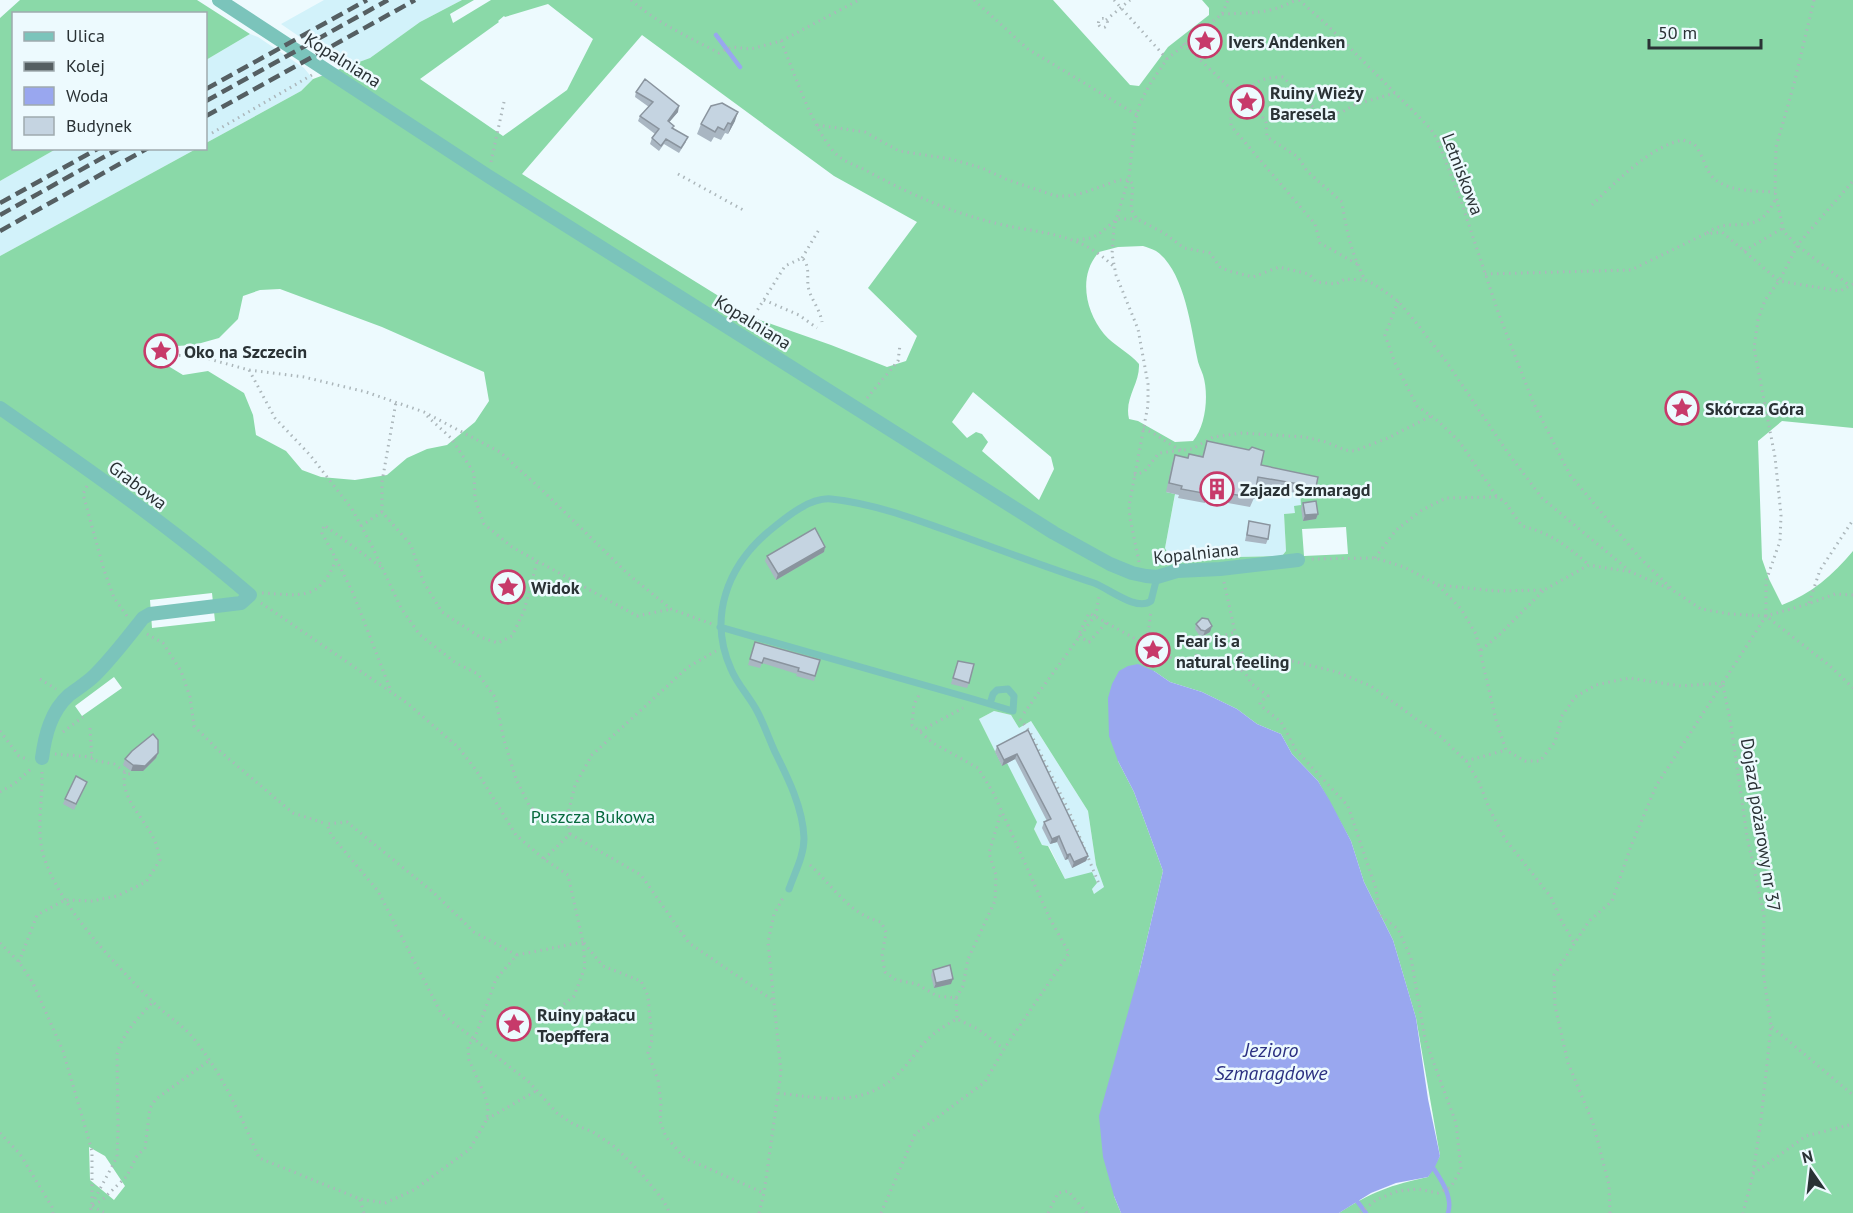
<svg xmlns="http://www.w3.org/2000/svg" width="1853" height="1213" font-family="'PT Sans',sans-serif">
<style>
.built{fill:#d2f2fa}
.forest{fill:#8ad9a8;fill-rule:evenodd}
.water{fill:#99a7ef}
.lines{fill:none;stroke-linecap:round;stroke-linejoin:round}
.stream{stroke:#99a7ef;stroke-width:4.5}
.path{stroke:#acb7bb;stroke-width:3;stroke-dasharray:1.5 4.5;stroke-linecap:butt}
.lane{stroke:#7bc4bb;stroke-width:7}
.street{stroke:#7bc4bb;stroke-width:14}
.rail{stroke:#555f62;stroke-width:4.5;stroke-dasharray:12 6;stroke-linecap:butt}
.wall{fill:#a9b6c2}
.shaded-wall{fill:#8a949e}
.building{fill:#c5d4e1;stroke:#8a949e;stroke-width:1.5}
.labels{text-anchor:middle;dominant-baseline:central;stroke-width:5;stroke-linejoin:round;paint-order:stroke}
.poi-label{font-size:18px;font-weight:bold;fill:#2a3235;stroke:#edfafe;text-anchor:start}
.street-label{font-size:18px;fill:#2a3235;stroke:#edfafe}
.park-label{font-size:18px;fill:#06693d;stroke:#edfafe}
.water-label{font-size:20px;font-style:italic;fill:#2b3081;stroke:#edfafe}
</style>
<rect width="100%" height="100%" fill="#edfafe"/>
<path class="built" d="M324,0h138l-42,22 -50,36 -21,8 -23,-11 -45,-31z
M250,34l8,3 46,31 9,11 -12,12 -95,52v-83z
M56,149h140l-196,107v-75z
M1172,464l128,29 1,12 -6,8 -11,1 2,37 -4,5 -92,2 -2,-4 -21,-2 -2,-4 10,-53 -9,-3z
M994,711l17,4 8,13 12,-7 57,90 8,54 9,23 -11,6 -2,-5 -27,-10 -16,-33 -7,-1 -63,-126z"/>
<path class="forest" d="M20,0h177l53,34 -44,26v-46h-192v134l42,1 -56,32v-163z
M462,0h12l-24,14 3,9 38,-23h562l77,85 9,1 29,-39 41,-32v-7l-7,-8h651v428l-71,-7 -24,20 4,118 7,20 13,26c29,-11 51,-30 71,-54v662h-514c32,-21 52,-28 89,-36l12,-21 -24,-138 -23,-78 -29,-58 -13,-41 -33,-60 -26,-27 -11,-20 -24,-10 -20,-15 -35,-17 -32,-10 -16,-11 -36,90 16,31 29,79 -24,102 -25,223 7,17h-1121v-957l196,-107 10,-1v-5l95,-52 12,-12 57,-21 50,-36zM548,4l45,35 -26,51 -64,46 -83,-57 79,-57 -1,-1 6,-5 1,1zM642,35l192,141 83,46 -49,66 49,48 -11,25 -19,6 -56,-22 -77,-27 -232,-144zM1143,246c4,1 9,3 13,5 28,19 35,76 41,106 1,7 4,12 6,18 6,19 3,51 -10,66l-18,1 -37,-21 -9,-2c-5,-21 11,-35 10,-55 -10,-12 -25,-18 -35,-30 -19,-23 -26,-59 -5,-82l19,-5zM280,289l102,38 102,45 5,29 -14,21 -28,23 -20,4 -20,9 -20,17 -32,5 -34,-3 -19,-7 -16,-19 -30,-16 -3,-20 -9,-22 -36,-22 -25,4 -28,-17v-7l4,-4 35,-2 25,-7 19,-19 5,-23 17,-6zM973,392l78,65 3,12 -15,31 -57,-49 6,-9 -6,-8 -6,-2 -9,6 -15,-16zM1200,466l100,27 1,12 -7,1 1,7 -11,1 2,37 -4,5 -92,2 -2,-4 -21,-2 -2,-4 10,-54 -9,-2zM1346,527l2,27 -44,2 -2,-27zM212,593l3,28 -63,7 -2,-28zM114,677l8,11 -40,28 -7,-10zM994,711l17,4 8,13 12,-7 57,90 8,54 8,22 -10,7 -2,-5 5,-6 -5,-11 -27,7 -17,-33 -6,-1 -8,-16 3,-7 -30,-59 -5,2 -23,-46zM89,1147l16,9 20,30 -11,14 -24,-20z"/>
<path class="water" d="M1138,664l16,7 16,11 32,10 35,17 20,15 24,10 11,20 26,27 12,20 21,40 13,41 29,58 23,78 12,81 12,57 -6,13 -6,8 -32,6 -25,10 -32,20h-218l-7,-17 -11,-39 -4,-41 40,-143 24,-102 -29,-79 -16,-31 -9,-25 -1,-38 4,-14 7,-13 9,-5z"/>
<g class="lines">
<path class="stream" d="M716,35l24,32
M1434,1169c8,12 19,29 14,44
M1357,1201l9,12"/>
<path class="path" d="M631,0c26,23 58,37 88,53l12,-6 20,2 30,-8 78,-41
M974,0l54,49 109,66
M1114,0l53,59
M1299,0l26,23 105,105 7,11 23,59 38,114 35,90 37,73 69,82 35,34 27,18 29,5 36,2 64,50 23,22
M1814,0l-20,84 -18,63 -1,45 9,40 14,14 51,39
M1222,14c28,-1 48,0 74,-14
M1098.5 23a4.5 4.5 0 1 1 9 0a4.5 4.5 0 1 1-9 0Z
M1106,20l24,-20
M781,41c13,31 31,86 53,111 10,11 23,13 35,20 46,25 93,45 144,55 39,7 71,10 100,39
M1183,44l61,57 15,11 7,10 1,15 31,20 9,14 35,31c4,28 10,53 23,78l9,4 24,17 20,24 30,39 60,89 34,45 89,74
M817,125l48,7 34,19 52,8 31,9 26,12 48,16h11l16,-3 36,-13h10l4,4 -2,25 6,10 27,14 20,15 26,5 10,14 9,4 24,6 26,-10 30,7 7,8 20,2 9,-5 20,1
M212,133l100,-58
M491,162l13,-60
M678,174l67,37
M1592,205c24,-23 58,-59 91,-65l11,4c8,9 10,20 16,30 13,18 45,17 65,18
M1707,233c19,-14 35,-4 50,-12 9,-4 14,-14 19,-22
M1077,240l14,-2 8,-4 18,-15h19
M1744,251l39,-23
M802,258l18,-30
M1357,264l-37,-21 -5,-19 -84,-98v-13c23,-22 14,-35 52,-36l38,38 21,-3 12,-7 41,-12
M1485,274l146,-4 74,-36 17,-2 57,49 61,10 13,-7
M764,300l35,15 18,13
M1398,301l-13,34 10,28 22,43 21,15 21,20 38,56
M748,325l37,-59 17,-8c8,7 5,18 6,28 2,12 12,23 14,36
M161,354l41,3 47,13 55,7 62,15 58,20 76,40 42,38 86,84 43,35 41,15
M249,370l26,48 35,37 42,54 20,37 29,62 19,27 36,28 22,11 17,23 9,43 12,39 13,26 13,14 11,3 14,-4
M867,398l31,-37 2,-16
M427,416l24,22 23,35 1,26 9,25 28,23 125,69 34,-7
M1143,429c14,4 24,15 38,21
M1193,457l8,-1
M1134,475l10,-3 15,-19 33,-4 21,-12 29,-4 63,4 21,5 19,8 9,1 34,-13 43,-22
M87,486l-4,8 21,76 10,28 13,18
M382,512v-30l14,-80
M361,526l21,-14 29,33 12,36 19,31 38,25 18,6 14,-7 12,-25 13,-49
M1375,558l21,-28 26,-20 24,-12 51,-1 8,5 17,24c29,7 45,20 67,39
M336,559l17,34 38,98
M1312,559l63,-1 29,9 34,18 23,24 15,25 20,86 10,30 19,11h15l15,-19 7,-26 13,-19 21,-12 33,-7 52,8 41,-3
M1139,562l-9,-44 -1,-12 19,-101v-21l-10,-55 -22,-54 -4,-21 2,-27 15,-50 6,-55 5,-19 10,-19 17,-25 55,-45 6,-14
M1224,582l11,50 10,30 -1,9 8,13 16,12 -8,6v3l21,17 15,28 52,56 28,83 3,23 3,5 16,12 13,29 14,81 31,84 5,46 -10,18 -13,6 -20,-4 -20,2 -22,9 -16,13
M1438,585l58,6 48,-1 45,-25 42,7 39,17
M262,593c38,2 58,9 74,-34l-14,-26 2,-8 57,42
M261,603l146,100 51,44 18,23 40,65 28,24 24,16 15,67 2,25 -11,29 -24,20
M1809,603l11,-33 33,-50
M1766,616v-35l14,-40 1,-26 -6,-58 -21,-109 4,-28 7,-20 14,-19 20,-38 54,-62
M1106,623l-17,19 -11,-6 11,-23 79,44 76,14
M147,634l16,9 18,28 9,26 4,29 22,22 77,65 34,11
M1481,650l18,-15 45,-45
M1194,661l10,-24h15l16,-5
M1245,662l31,-5 61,15 34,14 70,51 25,24 13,21 10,26 16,31 46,58 9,21 14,25
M1144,663l7,-52
M40,679l16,10
M1723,685l8,40 16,111 17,79 -1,56 8,55 -10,94 -8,54 -10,39
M1024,713l72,-99 3,-18
M1020,719l10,13 39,79 30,73
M90,728l2,32 22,4 14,10 6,-1
M0,731l19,25 10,4
M920,731l43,-23
M63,732l20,-15
M55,754l37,3
M1466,761l40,-11
M42,772c1,26 -6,56 1,82 16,53 71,109 110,148 13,13 30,23 41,37 29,36 47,77 65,119l101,41 25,4 29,-13 56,-41 17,-30 1,-12 -3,-12 -16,-35 -1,-15 6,-5 22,-61 21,-24 66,-13
M0,792l14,-8 18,-16
M570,834l71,41 48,68 85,58
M570,834l-3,-16 8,-33 17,-30 96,-88 28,-16
M544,859l26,-25
M810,865c23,21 39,49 71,57l5,10 -4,24 3,16 11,8 21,4 20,12 19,2 7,-12 5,-27 27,-58 1,-26 -7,-22 12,-41
M0,943l19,19 14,21 30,68 29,100v55l-3,7
M584,943l19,23 38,15 7,15 4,44 -4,13 10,27 3,23 -1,18 6,16 19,21 79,35
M517,955l-43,-23 -41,-40 -86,-70 -20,2 4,11 47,56 63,122 88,69 28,31 16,11 20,8 22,15 26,26 22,27 7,13
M19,962l18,-47 28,-15 27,1 25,-5 29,-14 14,-22c-2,-7 -3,-16 -7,-23 -10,-20 -34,-41 -28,-65
M956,998l1,21
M1772,1027l81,68
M778,1093c43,5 84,15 119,-18 11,-10 19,-24 30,-35 9,-9 19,-15 30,-21l21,10 26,20
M487,1119l49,-28
M0,1133l20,21 32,53 1,6
M1753,1174l53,-38 47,-12
M360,1200l4,13
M92,1204l25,-47 1,-28 -1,-74c4,-20 22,-38 36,-53
M93,1205l8,-4 26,-25 10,-20 8,-8 5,-40 6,-9 54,-39
M92,1206l13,7
M759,1213l5,-20 17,-121 -13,-130 6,-28 9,-16
M881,1213l34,-79 70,-52 19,-33 65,-96 -19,-34 -56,-125 -16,-26 -45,-25 -21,-18 2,-21 5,-9
M1048,1213l10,-20 10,-2 19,22
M1610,1213l-1,-28 -16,-62 -25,-60 -13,-57 -1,-31 35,-54 23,-20 19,-55 25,-60 110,-170 42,-12 27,-10 18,1"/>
<path class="lane" d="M720,627l253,72 40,12 1,-15 -6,-7 -11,1 -4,4 -3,10
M789,889c6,-17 15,-33 15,-51 -1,-30 -16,-60 -29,-86 -6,-13 -11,-28 -18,-41 -8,-15 -20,-27 -26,-42 -23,-51 -4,-102 37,-137 16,-13 41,-35 63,-33 48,5 94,24 139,40 41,15 82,30 124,44 14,5 43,29 57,18l6,-24"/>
<path class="street" d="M219,0l269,176 566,357 56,31 22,9 14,3 11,1 20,-6 43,-2 78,-9
M0,408c85,59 171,119 250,187l-9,8 -91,11 -7,4c-15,19 -30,39 -48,57 -8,8 -17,13 -26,20 -18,16 -24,40 -27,63"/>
<path class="rail" d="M206,89l161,-89
M206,101l182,-101
M206,116l209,-116
M0,203l99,-55
M0,215l120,-67
M0,231l148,-83"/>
</g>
<path class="wall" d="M636,92l42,20 -9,10 4,6 13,14 -7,11 -15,-9 -5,7 -9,-7 2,-6 3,-4 -17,-13 2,-5 9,-9 -14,-10z
M735,121l-7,13 -3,-1 -4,7 -7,-3 -3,5 -14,-8 4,-10z
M1207,441l54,24 55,22 -3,9 -57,-10 -2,12 -4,9 -44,-8 -1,4 -27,-5 1,-3 -13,-3 6,-28 3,-9 12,3 15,-1z
M1303,503l15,11 -2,5 -13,2 -2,-13z
M1249,521l19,18 -2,5 -21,-3z
M825,547l-1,5 -48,28 -11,-19 2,-5z
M1196,624l16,2 -2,6 -7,4 -4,-1 -4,-6z
M755,642l65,18 -6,21 -18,-5 1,-2 -35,-11 -2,5 -12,-3z
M956,666l13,17 -2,5 -16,-4z
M1028,730l60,126 -2,5 -14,7 -4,-9 -3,1 -8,-18 -7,2 -8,-16 2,-6 3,-1 -32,-62 -13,7 -7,-14 2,-6z
M158,753l-2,5 -13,13h-12l-8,-6 2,-6z
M85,787l-11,23 -11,-6 2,-5z
M933,970l18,14 -17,4 -3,-13z"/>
<path class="shaded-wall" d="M679,106l-1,6 -12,14 2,-5z
M738,112l-3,9 -7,13 3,-10z
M1318,514l-2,5 -13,2 2,-6z
M825,547l-1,5 -48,28 2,-6z
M1212,626l-2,6 -7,4 2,-5z
M158,753l-2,5 -13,13h-12l2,-6z
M1017,754l-2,5 -13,7 2,-6z
M1059,836l-2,6 -7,2 2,-5z
M1070,854l-2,5 -3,1 2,-5z
M1088,856l-2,5 -14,7 2,-6z
M953,979l-2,5 -17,4 2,-5z"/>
<path class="building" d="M645,79l34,27 -11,15 6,5 -2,2 16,9 -7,11 -15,-9 -5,7 -9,-8 7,-9 -19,-13 13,-14 -17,-10z
M722,103l16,9 -7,12 -3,-1 -4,7 -6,-3 -3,5 -14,-8 10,-18z
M1207,441l42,9 3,-3 12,4 -3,14 57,12 -2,10 -58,-10 -4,21 -45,-8 -1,4 -27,-5 1,-3 -13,-3 6,-28 13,3 1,-4 14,3z
M1316,501l2,13 -13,1 -2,-12z
M1249,521l21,4 -2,14 -21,-4z
M815,528l10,19 -47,27 -11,-18z
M1202,618l6,1 4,7 -7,5 -4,-1 -5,-6z
M755,642l65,18 -5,16 -17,-5 1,-3 -35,-10 -2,5 -12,-4z
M958,661l16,3 -5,19 -16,-5z
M1028,730l60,126 -14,6 -4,-8 -3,1 -8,-19 -7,3 -8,-17 7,-3 -34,-65 -13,6 -7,-14z
M153,734l5,6v13l-13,13 -12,-1 -8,-6 7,-8z
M76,776l11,6 -11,22 -11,-5z
M950,965l3,14 -17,4 -3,-13z"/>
<defs>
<symbol id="sight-ring" viewBox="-11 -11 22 22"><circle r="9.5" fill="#edfafe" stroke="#c73a6a" stroke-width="1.5"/><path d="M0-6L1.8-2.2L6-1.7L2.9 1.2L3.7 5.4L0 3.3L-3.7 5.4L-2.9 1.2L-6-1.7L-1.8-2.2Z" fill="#c73a6a"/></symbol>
<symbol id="building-ring" viewBox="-11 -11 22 22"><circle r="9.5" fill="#edfafe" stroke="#c73a6a" stroke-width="1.5"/><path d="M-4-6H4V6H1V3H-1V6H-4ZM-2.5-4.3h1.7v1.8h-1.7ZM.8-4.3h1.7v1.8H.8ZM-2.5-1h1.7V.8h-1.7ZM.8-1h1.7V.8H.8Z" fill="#c73a6a"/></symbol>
</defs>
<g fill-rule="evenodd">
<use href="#sight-ring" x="1186" y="22" width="38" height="38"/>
<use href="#sight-ring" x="1228" y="83" width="38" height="38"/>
<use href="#sight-ring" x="142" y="332" width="38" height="38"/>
<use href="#sight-ring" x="1663" y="389" width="38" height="38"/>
<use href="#building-ring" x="1198" y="470" width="38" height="38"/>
<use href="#sight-ring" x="489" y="568" width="38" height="38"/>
<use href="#sight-ring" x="1134" y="631" width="38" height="38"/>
<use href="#sight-ring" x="495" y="1005" width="38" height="38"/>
</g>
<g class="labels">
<g class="poi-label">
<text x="1228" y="41">Ivers Andenken</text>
<text x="1270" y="92">Ruiny Wieży<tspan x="1270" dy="21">Baresela</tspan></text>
<text x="184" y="351">Oko na Szczecin</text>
<text x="1705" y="408">Skórcza Góra</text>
<text x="1240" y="489">Zajazd Szmaragd</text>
<text x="531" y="587">Widok</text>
<text x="1176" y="640">Fear is a<tspan x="1176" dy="21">natural feeling</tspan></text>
<text x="537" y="1014">Ruiny pałacu<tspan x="537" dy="21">Toepffera</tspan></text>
</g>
<g class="street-label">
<text transform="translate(343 60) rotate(32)">Kopalniana</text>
<text transform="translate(1463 174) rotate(69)">Letniskowa</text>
<text transform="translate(753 322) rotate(32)">Kopalniana</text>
<text transform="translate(138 485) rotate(37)">Grabowa</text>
<text transform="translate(1196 553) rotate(-6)">Kopalniana</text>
<text transform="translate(1761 825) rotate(81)">Dojazd pożarowy nr 37</text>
</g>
<g class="park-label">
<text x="593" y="816">Puszcza Bukowa</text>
</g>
<g class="water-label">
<text x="1271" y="1050">Jezioro<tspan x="1271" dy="23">Szmaragdowe</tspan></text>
</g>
</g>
<rect x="12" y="12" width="195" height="138" fill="#edfafe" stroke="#9faaae" stroke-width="1.5"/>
<rect x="24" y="32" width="30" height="9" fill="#7bc4bb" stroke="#9faaae" stroke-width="1.5"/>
<text x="66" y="42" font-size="18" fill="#2a3235">Ulica</text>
<rect x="24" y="62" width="30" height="9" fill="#555f62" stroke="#9faaae" stroke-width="1.5"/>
<text x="66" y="72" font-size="18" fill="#2a3235">Kolej</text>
<rect x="24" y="87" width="30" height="18" fill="#99a7ef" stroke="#9faaae" stroke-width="1.5"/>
<text x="66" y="102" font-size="18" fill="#2a3235">Woda</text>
<rect x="24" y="117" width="30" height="18" fill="#c5d4e1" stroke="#9faaae" stroke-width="1.5"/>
<text x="66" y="132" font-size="18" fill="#2a3235">Budynek</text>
<g transform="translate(1811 1171) rotate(346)" stroke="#edfafe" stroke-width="4.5" paint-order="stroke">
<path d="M0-4.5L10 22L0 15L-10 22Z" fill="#2a3235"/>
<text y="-9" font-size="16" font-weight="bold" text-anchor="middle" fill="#2a3235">N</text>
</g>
<path d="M1649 39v9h112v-9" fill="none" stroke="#2a3235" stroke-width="3"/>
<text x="1658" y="39" font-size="18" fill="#2a3235" stroke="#edfafe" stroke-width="4.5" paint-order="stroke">50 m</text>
</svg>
